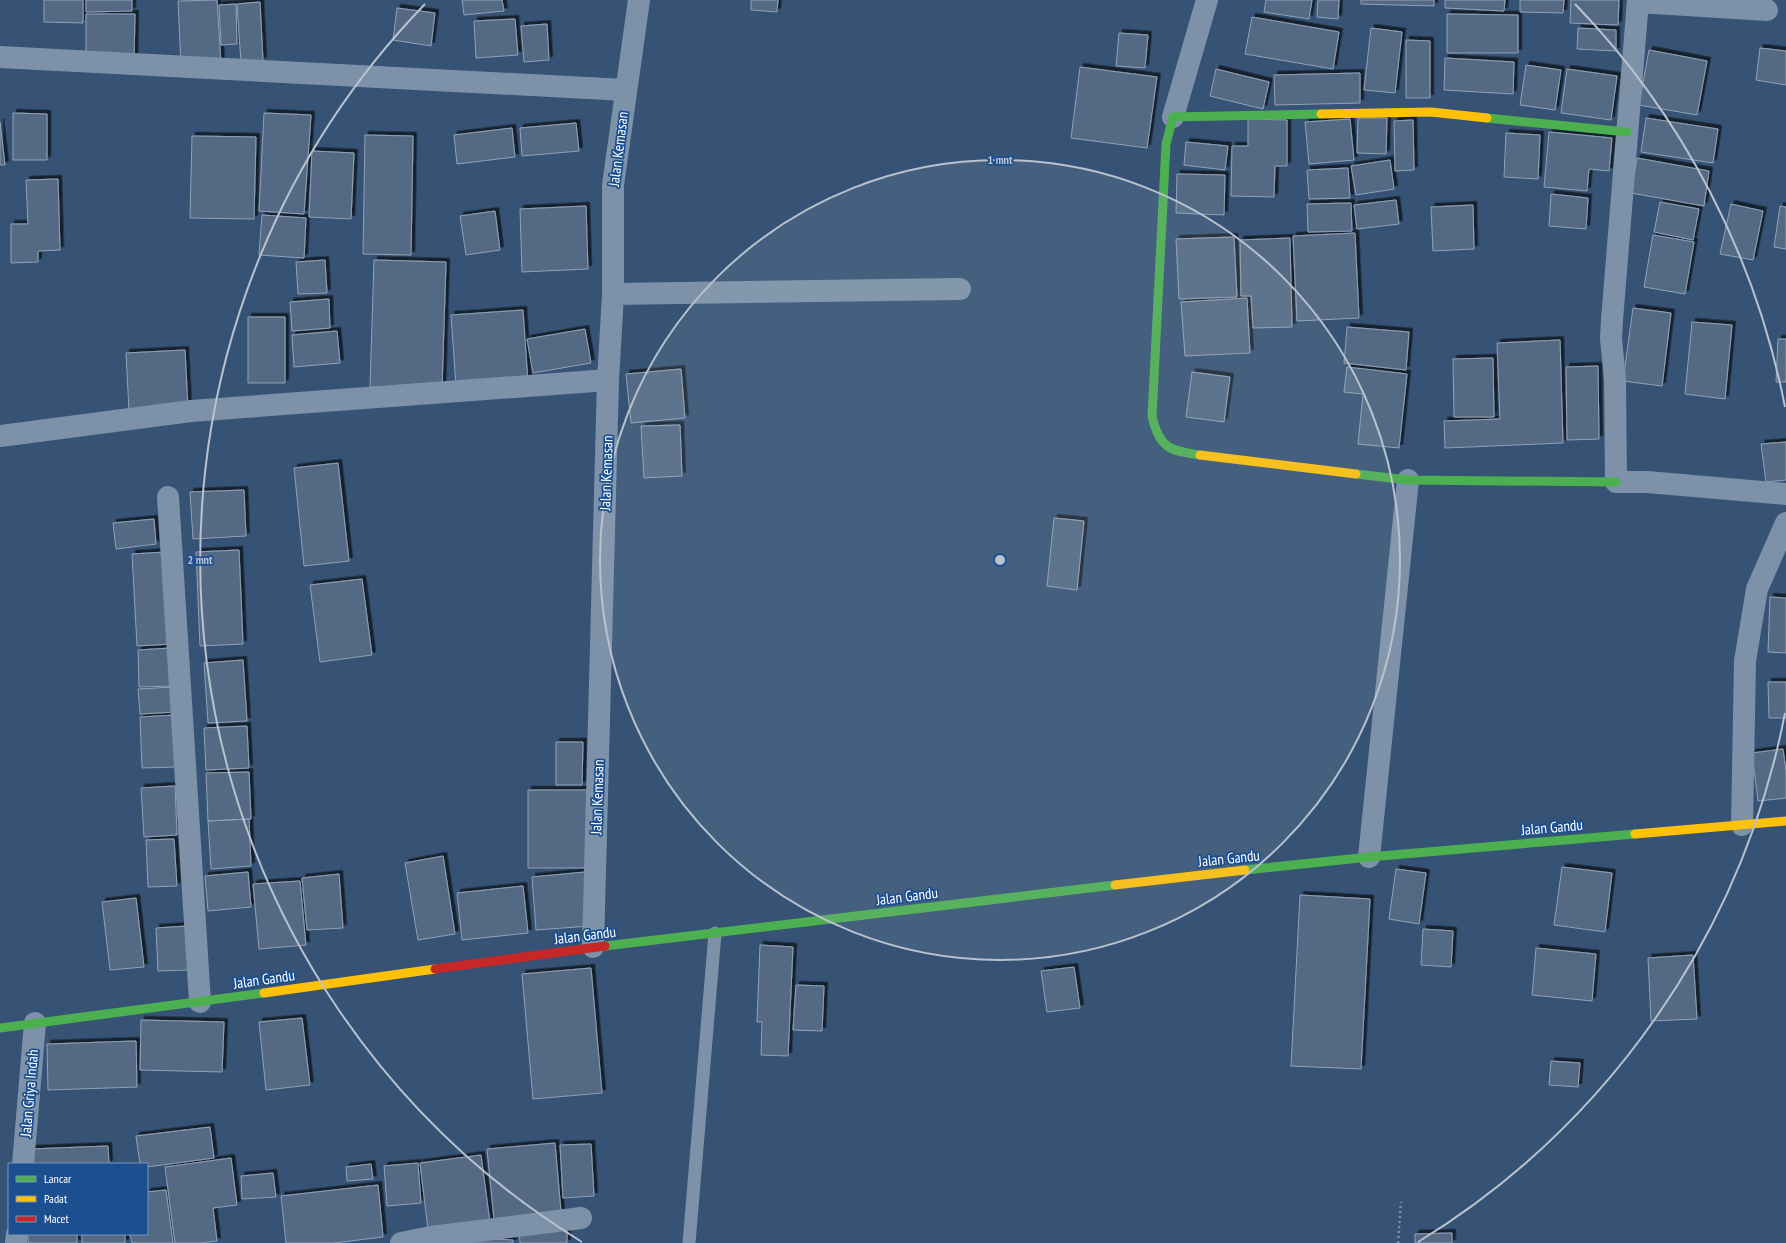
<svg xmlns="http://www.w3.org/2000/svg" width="1786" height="1243" font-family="'PT Sans Narrow',sans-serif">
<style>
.building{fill:#526984;stroke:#92a2b6;filter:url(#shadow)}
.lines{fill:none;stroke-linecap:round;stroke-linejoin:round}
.path{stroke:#7d92a8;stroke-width:2.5;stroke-dasharray:2 3;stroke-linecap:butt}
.lane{stroke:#7d92a8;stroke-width:13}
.street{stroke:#7d92a8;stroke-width:22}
.fast{stroke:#4caf50;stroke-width:9}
.slow{stroke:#ffc107;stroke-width:9}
.jam{stroke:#c62828;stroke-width:9}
.ring{fill:none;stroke:#b9c2ce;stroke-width:2}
.labels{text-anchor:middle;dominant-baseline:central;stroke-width:3.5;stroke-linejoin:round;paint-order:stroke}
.street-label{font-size:15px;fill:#fff;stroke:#1b4f8f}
.centre{fill:#b9c2ce;stroke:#1b4f8f;stroke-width:2}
.ring-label{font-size:12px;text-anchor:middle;font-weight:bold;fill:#b9c2ce;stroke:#1b4f8f;stroke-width:3.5;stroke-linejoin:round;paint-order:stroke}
</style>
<defs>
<filter id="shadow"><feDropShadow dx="3.5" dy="-3.5" stdDeviation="0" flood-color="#0009"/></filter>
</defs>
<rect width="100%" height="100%" fill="#365274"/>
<path class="building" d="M44,0h39v23l-39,-1z
M86,0h46v11l-46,1z
M217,0l4,64 -40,2 -3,-65z
M462,0h40l2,11 -40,4z
M751,0h27l-1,12 -26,-2z
M1266,0h46l-3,19 -45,-7z
M1318,0h21l-1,19 -21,-2z
M1361,0h73v6l-73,-2z
M1445,0h60l-1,11 -59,-3z
M1520,0h44l-1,13 -43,-1z
M1571,0h48l-1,25 -48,-2z
M260,2l3,59 -22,1 -4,-58z
M236,4l1,40 -16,1 -2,-40z
M397,8l38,5 -4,33 -38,-6z
M86,14h49l-1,47 -48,-1z
M1447,14l71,1v38h-71z
M1252,17l87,15 -6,37 -88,-15z
M515,19l3,36 -42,3 -2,-37z
M547,24l2,36 -25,2 -3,-36z
M1371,28l31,4 -7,61 -31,-3z
M1578,28l38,2v21l-39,-2z
M1119,33l29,2 -3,33 -29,-2z
M1406,40l24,1v57h-24z
M1760,48l26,3v34l-30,-5z
M1649,50l58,11 -10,54 -58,-10z
M1445,58l69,4 -1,32 -69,-4z
M1526,65l35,5 -6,40 -35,-5z
M1080,67l77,10 -10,71 -76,-10z
M1216,69l53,13 -6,27 -53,-13z
M1567,69l50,7 -6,44 -50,-7z
M1360,73v30l-85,2 -1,-30z
M13,113l34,1v46h-34z
M264,113l47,2 -7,99 -45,-3z
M1358,118h29l-1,36 -29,-1z
M1646,118l72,11 -5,34 -72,-11z
M1248,119l39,1v46h-12l-1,31 -43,-1 1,-50h16z
M1350,119l4,41 -45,4 -4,-42z
M1413,120l1,50 -19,1 -1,-50z
M0,122l5,43h-5z
M576,123l3,28 -57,5 -2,-28z
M512,128l3,29 -58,7 -3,-29z
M1549,132l63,6 -3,33 -20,-2 -2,22 -43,-4z
M1506,133l34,2 -2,44 -34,-2z
M365,135l48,1 -2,119 -48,-1z
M192,136l64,1 -2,82 -64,-1z
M1186,142l42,4 -3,24 -41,-5z
M312,151l42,2 -3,66 -42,-2z
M1637,158l72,13 -5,35 -73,-13z
M1390,160l4,29 -38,6 -5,-29z
M1348,168l2,30 -41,1 -2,-29z
M1177,174l48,1 -1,40 -48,-2z
M58,179l2,71 -22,1v11l-27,1v-39h17l-2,-44z
M1551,194l37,4 -2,31 -37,-3z
M1396,200l3,24 -42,5 -3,-24z
M1660,202l39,7 -6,31 -39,-8z
M1351,203l1,28 -44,1 -1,-28z
M1731,204l32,7 -10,49 -33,-6z
M1473,205l1,44 -41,2 -2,-44z
M586,206l2,63 -66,3 -2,-63z
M1780,206l6,1v42l-12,-2z
M495,211l5,39 -34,5 -6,-39z
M262,215l44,3 -2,40 -45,-3z
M1355,233l4,85 -62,3 -4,-85z
M1653,235l41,7 -9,52 -41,-7z
M1234,237l3,60 -58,2 -3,-60z
M1290,238l2,89 -39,1 -2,-32h-10l-1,-56z
M325,260l2,33 -29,1 -2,-32z
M374,260l72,2 -4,127 -72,-2z
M1247,298l3,55 -65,3 -4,-54z
M329,299l1,29 -38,3 -2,-29z
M1633,308l38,5 -9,73 -39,-5z
M523,310l5,73 -72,4 -5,-72z
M248,317h37v66h-37z
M1692,322l40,3 -7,74 -40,-5z
M1347,327l62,5 -3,38 -62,-7z
M585,329l6,34 -58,10 -6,-34z
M337,331l3,32 -46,4 -2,-32z
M1778,339h8v43h-10z
M1560,340l3,103 -118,5 -1,-27 56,-2 -3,-76z
M185,350l3,58 -59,3 -3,-58z
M1493,358l1,59h-40l-1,-58z
M1598,366l1,73 -32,1 -1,-73z
M1347,367l60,7 -8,74 -41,-4 5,-50 -19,-2z
M681,369l4,49 -54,5 -5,-49z
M1192,372l38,5 -6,45 -38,-5z
M680,425l2,51 -38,2 -3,-52z
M1786,442v38l-20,2 -5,-38z
M338,463l11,98 -45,5 -10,-98z
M244,490l2,46 -53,3 -3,-47z
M1054,518l30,3 -7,69 -30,-4z
M154,519l2,25 -40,5 -3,-26z
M239,550l4,94 -43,2 -4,-94z
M166,552l5,92 -34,2 -5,-92z
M362,579l10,76 -52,7 -10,-77z
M1770,597l16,1v55l-18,-1z
M171,648l2,38 -34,1 -1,-37z
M243,660l4,61 -39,2 -4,-60z
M1768,682h18v36h-17z
M174,687l2,25 -36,2 -2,-25z
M175,715l2,52 -35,1 -2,-51z
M247,726l2,42 -43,2 -2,-42z
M556,742h27l-1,43h-26z
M1783,749l3,22v27l-28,3 -6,-48z
M249,772l2,47 -43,2 -2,-48z
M175,786l2,49 -33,2 -3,-49z
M528,790h63v78h-63z
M249,819l2,47 -40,3 -3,-48z
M174,839l3,47 -29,1 -2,-47z
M443,856l12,78 -37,6 -13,-77z
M1562,867l50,6 -7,59 -51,-7z
M1396,869l30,4 -7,51 -30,-5z
M248,872l3,35 -43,4 -3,-35z
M585,872l5,54 -54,4 -4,-53z
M339,874l4,54 -36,2 -5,-52z
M300,881l6,64 -47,4 -6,-65z
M523,886l5,47 -66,7 -5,-47z
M1300,895l70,4 -9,170 -70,-3z
M136,898l8,69 -34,3 -8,-68z
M187,926l3,44 -32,1 -2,-43z
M1423,929l30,2 -2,36 -30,-2z
M760,945l33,2 -5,109 -27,-1 1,-33h-5z
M1536,948l60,6 -4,47 -60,-6z
M1693,955l4,64 -46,2 -3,-63z
M1074,967l6,41 -33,4 -6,-41z
M591,968l11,125 -69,6 -11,-125z
M796,985l28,1 -2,45 -29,-1z
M302,1018l8,67 -44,5 -7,-68z
M141,1020l83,2 -2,50 -82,-2z
M136,1041l1,46 -89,3 -1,-46z
M1551,1061l29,2 -2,24 -29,-2z
M210,1127l4,31 -67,9v-3h-7l-4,-28z
M555,1143l6,69 -67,7 -7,-70z
M591,1144l3,52 -31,2 -3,-53z
M108,1146l1,18h-78v-15z
M481,1155l9,68 -62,7 -8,-67z
M231,1158l6,47 -24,3 4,33 -17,2h-25l-10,-76z
M418,1163l3,40 -34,3 -3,-40z
M371,1164l2,15 -26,2 -1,-14z
M273,1173l3,24 -34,2 -1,-23z
M378,1185l5,52 -49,6h-48l-5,-47z
M166,1190l7,53h-41l-2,-9h17v-42z
M519,1228h48v15h-47z
M1452,1233v10h-37v-9z
M28,1234h49v9h-49z
M82,1234h43v9h-43z
M471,1238l42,2v3h-42z"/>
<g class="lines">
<path class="path" d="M1398,1243l3,-41"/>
<path class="lane" d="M689,1243l26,-310"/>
<path class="street" d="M1638,0l-26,320 -1,19 4,40 1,103h31l139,12
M1638,2l129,8
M0,57l625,33
M1173,117l34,-117
M613,294l347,-5
M0,436l191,-25 417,-31
M168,497l32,505
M1742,825l3,-164 12,-72 29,-66
M1369,857l39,-377
M593,947l15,-567 5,-86v-109l26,-185
M23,1164l12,-141
M16,1243l1,-9
M401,1243l30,-6 150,-19"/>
<path class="fast" d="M1487,118l140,14
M1200,455c-30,-4 -41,-7 -48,-39l14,-272 7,-27 148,-3
M1356,474l52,6 208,2
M1245,870l124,-13 266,-23
M605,946l510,-61
M0,1028l264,-35"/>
<path class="slow" d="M1321,114l110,-2 56,6
M1200,455l156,19
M1635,834l151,-13
M1115,885l130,-15
M264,993l171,-24"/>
<path class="jam" d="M435,969l170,-23"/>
</g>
<circle cx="1000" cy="560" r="400" fill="#b9c2ce" fill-opacity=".12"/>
<g class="ring">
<circle cx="1000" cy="560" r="400"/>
<path d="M1785 713A800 800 0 0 1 1418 1242M582 1242A800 800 0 0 1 425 4M1575 4A800 800 0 0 1 1785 407"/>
</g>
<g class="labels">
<g class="street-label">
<text transform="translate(618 149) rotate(-83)">Jalan Kemasan</text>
<text transform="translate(606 473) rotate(-88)">Jalan Kemasan</text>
<text transform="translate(597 797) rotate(-88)">Jalan Kemasan</text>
<text transform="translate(1552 827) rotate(-5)">Jalan Gandu</text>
<text transform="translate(1229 858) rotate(-6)">Jalan Gandu</text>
<text transform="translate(907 896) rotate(-7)">Jalan Gandu</text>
<text transform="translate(585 935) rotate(-7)">Jalan Gandu</text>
<text transform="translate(264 979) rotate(-8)">Jalan Gandu</text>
<text transform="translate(29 1093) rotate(-85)">Jalan Griya Indah</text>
</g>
</g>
<circle cx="1000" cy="560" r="6" class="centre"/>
<g class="ring-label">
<text x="1000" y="164">1 mnt</text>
<text x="200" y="564">2 mnt</text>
</g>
<rect x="8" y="1163" width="140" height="72" fill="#1b4f8f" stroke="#7695bc"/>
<rect x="16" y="1176" width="20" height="6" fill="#4caf50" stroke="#7695bc"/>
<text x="44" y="1183" font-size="12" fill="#ffffff">Lancar</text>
<rect x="16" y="1196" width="20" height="6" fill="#ffc107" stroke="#7695bc"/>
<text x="44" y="1203" font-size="12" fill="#ffffff">Padat</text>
<rect x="16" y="1216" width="20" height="6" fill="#c62828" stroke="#7695bc"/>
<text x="44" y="1223" font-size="12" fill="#ffffff">Macet</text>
</svg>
